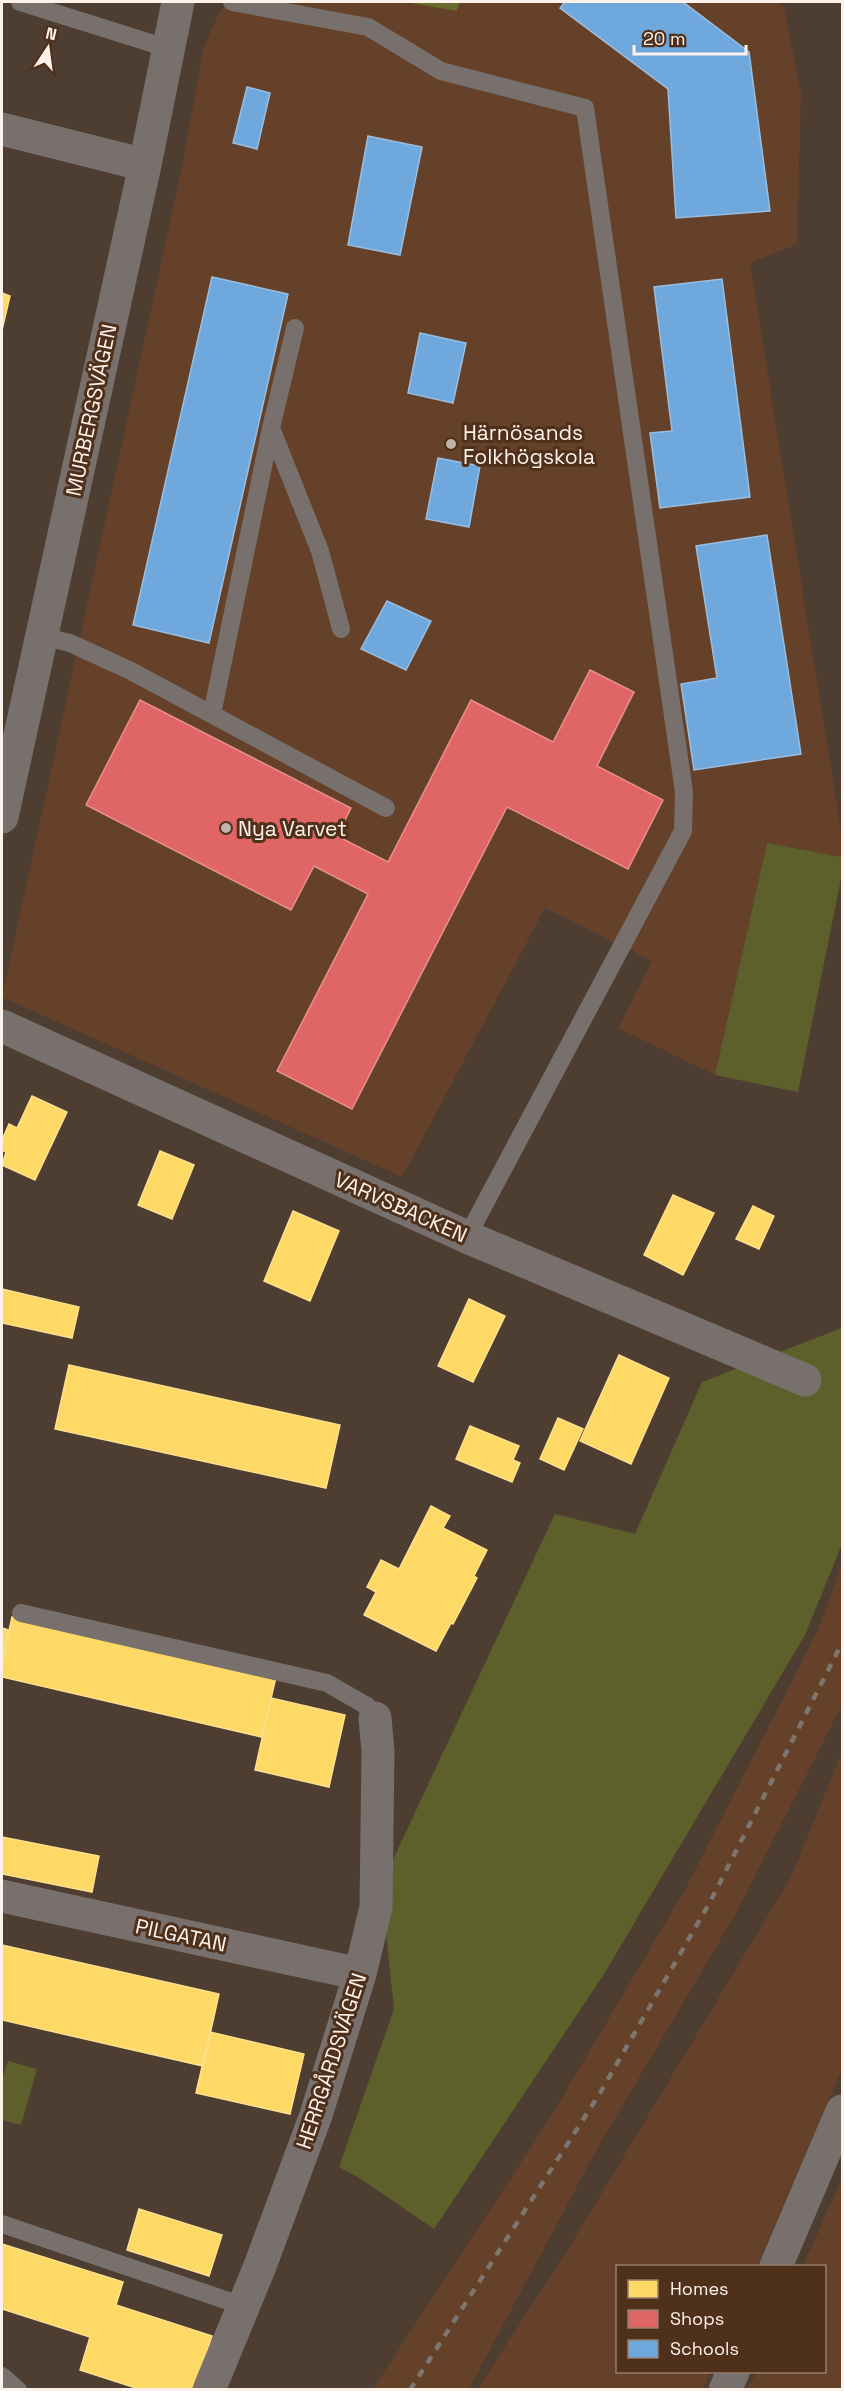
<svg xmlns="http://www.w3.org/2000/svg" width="844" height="2391" font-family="'Space Grotesk',sans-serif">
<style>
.built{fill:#65412a}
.green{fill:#5e602c}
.forest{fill:#696b2a}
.homes{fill:#ffd966;stroke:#ffe08e;stroke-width:1.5}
.shops{fill:#e06666;stroke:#e9908e;stroke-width:1.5}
.schools{fill:#6fa8dc;stroke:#9abee0;stroke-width:1.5}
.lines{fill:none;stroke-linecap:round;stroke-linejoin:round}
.service{stroke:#78706c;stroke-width:18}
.minor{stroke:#78706c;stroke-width:33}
.tertiary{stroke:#78706c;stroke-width:33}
.rail{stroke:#7e756f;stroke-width:4.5;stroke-dasharray:8 8;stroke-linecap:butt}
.poi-dot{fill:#c1b3aa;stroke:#4f301b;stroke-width:2}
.labels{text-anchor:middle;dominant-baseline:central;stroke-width:6;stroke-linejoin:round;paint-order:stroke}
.street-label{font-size:21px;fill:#fff2eb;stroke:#4f301b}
.poi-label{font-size:21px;fill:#fff2eb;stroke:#4f301b;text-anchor:start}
</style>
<rect width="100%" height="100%" fill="#4e3d31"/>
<path class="built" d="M228,2h177l52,9 3,-9h318l6,5 17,86 -4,151 -47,19 92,574v20l-75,-14 -52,232 -97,-47 34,-67 -107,-53 -143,269 -400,-180 181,-835 20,-112 14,-33z
M842,1565v140l-107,210 -138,234 -128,240h-96l177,-271 136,-230 131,-256z
M842,1752v317l-85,197h-139v106h93l-8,17 -226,1 96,-149 218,-364z
M842,2178v211h-94l8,-17h68v-106h-21z"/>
<path class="green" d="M767,843l75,14v17l-44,218 -83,-17z
M842,1328v216l-37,91 -201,339 -170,255 -73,-50 -22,-12 55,-158 -13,-124 174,-371 80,20 67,-152z
M8,2061l29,8 -16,56 -19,-5v-41z"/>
<path class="forest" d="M405,2h55l-3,9z"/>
<path class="homes" d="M2,293l8,3 -8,34z
M32,1096l35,16 -32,68 -33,-15 4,-13 -4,-2v-10l7,-16 8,4z
M160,1151l34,14 -22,54 -34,-14z
M673,1195l41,18 -31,62 -39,-20z
M753,1206l21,10 -15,33 -23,-10z
M293,1211l46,20 -29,70 -46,-20z
M2,1289l77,18 -7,31 -70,-15z
M469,1299l36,17 -32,66 -35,-16z
M619,1355l50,23 -38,86 -51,-23z
M69,1365l271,60 -14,63 -271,-59z
M558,1418l25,11 -19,41 -24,-11z
M470,1426l49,20 -6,14 7,3 -8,19 -56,-23z
M431,1506l19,10 -7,12 44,22 -13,26 3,2 -24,46 -2,-1 -15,28 -72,-36 12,-23 -9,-5 14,-27 18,9z
M12,1617l264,60 -14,60 -260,-60v-13z
M2,1628l7,2 -7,34z
M271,1698l74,17 -16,72 -74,-17z
M2,1837l97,19 -7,36 -90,-18z
M2,1945l217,49 -16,72 -201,-46z
M210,2032l94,22 -14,60 -94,-21z
M139,2209l83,26 -13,41 -82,-26z
M2,2244l121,38 -7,23 96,31 -17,54h-53l-62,-20 10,-33 -88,-28z"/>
<path class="shops" d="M590,670l44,22 -37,74 66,34 -35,69 -121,-62 -155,302 -75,-38 91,-177 -54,-28 -23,44 -205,-105 54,-105 211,108 -14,28 51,26 83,-162 82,42z"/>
<path class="schools" d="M565,2h118l66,50 21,159 -94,7 -8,-129 -108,-81z
M247,87l23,6 -13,56 -24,-6z
M368,136l54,11 -22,108 -52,-10z
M212,277l76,17 -79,349 -76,-18z
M722,279l28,218 -90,11 -10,-75 22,-2 -18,-144z
M420,333l46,10 -13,60 -45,-10z
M438,458l42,8 -11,61 -43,-8z
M767,535l34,219 -107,16 -13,-86 36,-6 -21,-132z
M387,601l44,20 -25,49 -45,-21z"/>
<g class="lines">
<path class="service" d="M20,2l150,47
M232,2l136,25 73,44 144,37 99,684 -1,39 -216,406
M271,428l49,123 21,78
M41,636l29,7 61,28 255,137
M212,714l59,-286 24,-100
M21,1613l306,70 40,23 8,12
M2,2224l241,82
M2,2376l16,14"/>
<path class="minor" d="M2,129l143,36
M2,817l143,-652 33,-163
M2,1026l465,211 338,143
M2,1896l358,78
M209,2390l51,-124 56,-151 44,-141 16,-67 2,-156 -3,-33"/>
<path class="tertiary" d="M776,2266l66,-155
M725,2390l8,-18"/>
<path class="rail" d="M410,2390l190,-297 110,-191 132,-259"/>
</g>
<g class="poi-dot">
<circle cx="451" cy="444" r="6"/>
<circle cx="226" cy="828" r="6"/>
</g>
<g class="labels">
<g class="street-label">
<text transform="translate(91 410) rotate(-78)">MURBERGSVÄGEN</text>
<text transform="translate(401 1207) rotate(24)">VARVSBACKEN</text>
<text transform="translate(181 1935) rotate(12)">PILGATAN</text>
<text transform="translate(331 2061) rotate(-72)">HERRGÅRDSVÄGEN</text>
</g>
<g class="poi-label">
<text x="463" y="432">Härnösands<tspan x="463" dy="24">Folkhögskola</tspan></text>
<text x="238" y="828">Nya Varvet</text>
</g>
</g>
<rect width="844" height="2391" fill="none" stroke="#fff2eb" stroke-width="6"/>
<rect x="616" y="2265" width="210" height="108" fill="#4f301b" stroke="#957e6e" stroke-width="1.5"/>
<rect x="628" y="2280" width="30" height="18" fill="#ffd966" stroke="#957e6e" stroke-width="1.5"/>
<text x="670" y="2295" font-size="18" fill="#fff2eb">Homes</text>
<rect x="628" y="2310" width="30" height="18" fill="#e06666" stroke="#957e6e" stroke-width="1.5"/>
<text x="670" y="2325" font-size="18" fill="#fff2eb">Shops</text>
<rect x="628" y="2340" width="30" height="18" fill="#6fa8dc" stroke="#957e6e" stroke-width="1.5"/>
<text x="670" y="2355" font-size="18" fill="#fff2eb">Schools</text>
<g transform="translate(48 48) rotate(13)" stroke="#4f301b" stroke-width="4.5" paint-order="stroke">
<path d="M0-4.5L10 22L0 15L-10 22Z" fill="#fff2eb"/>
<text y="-9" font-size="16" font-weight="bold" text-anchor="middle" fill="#fff2eb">N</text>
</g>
<path d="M634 45v9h112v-9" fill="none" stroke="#fff2eb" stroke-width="3"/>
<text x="643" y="45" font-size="18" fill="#fff2eb" stroke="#4f301b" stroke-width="4.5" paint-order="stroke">20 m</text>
</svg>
